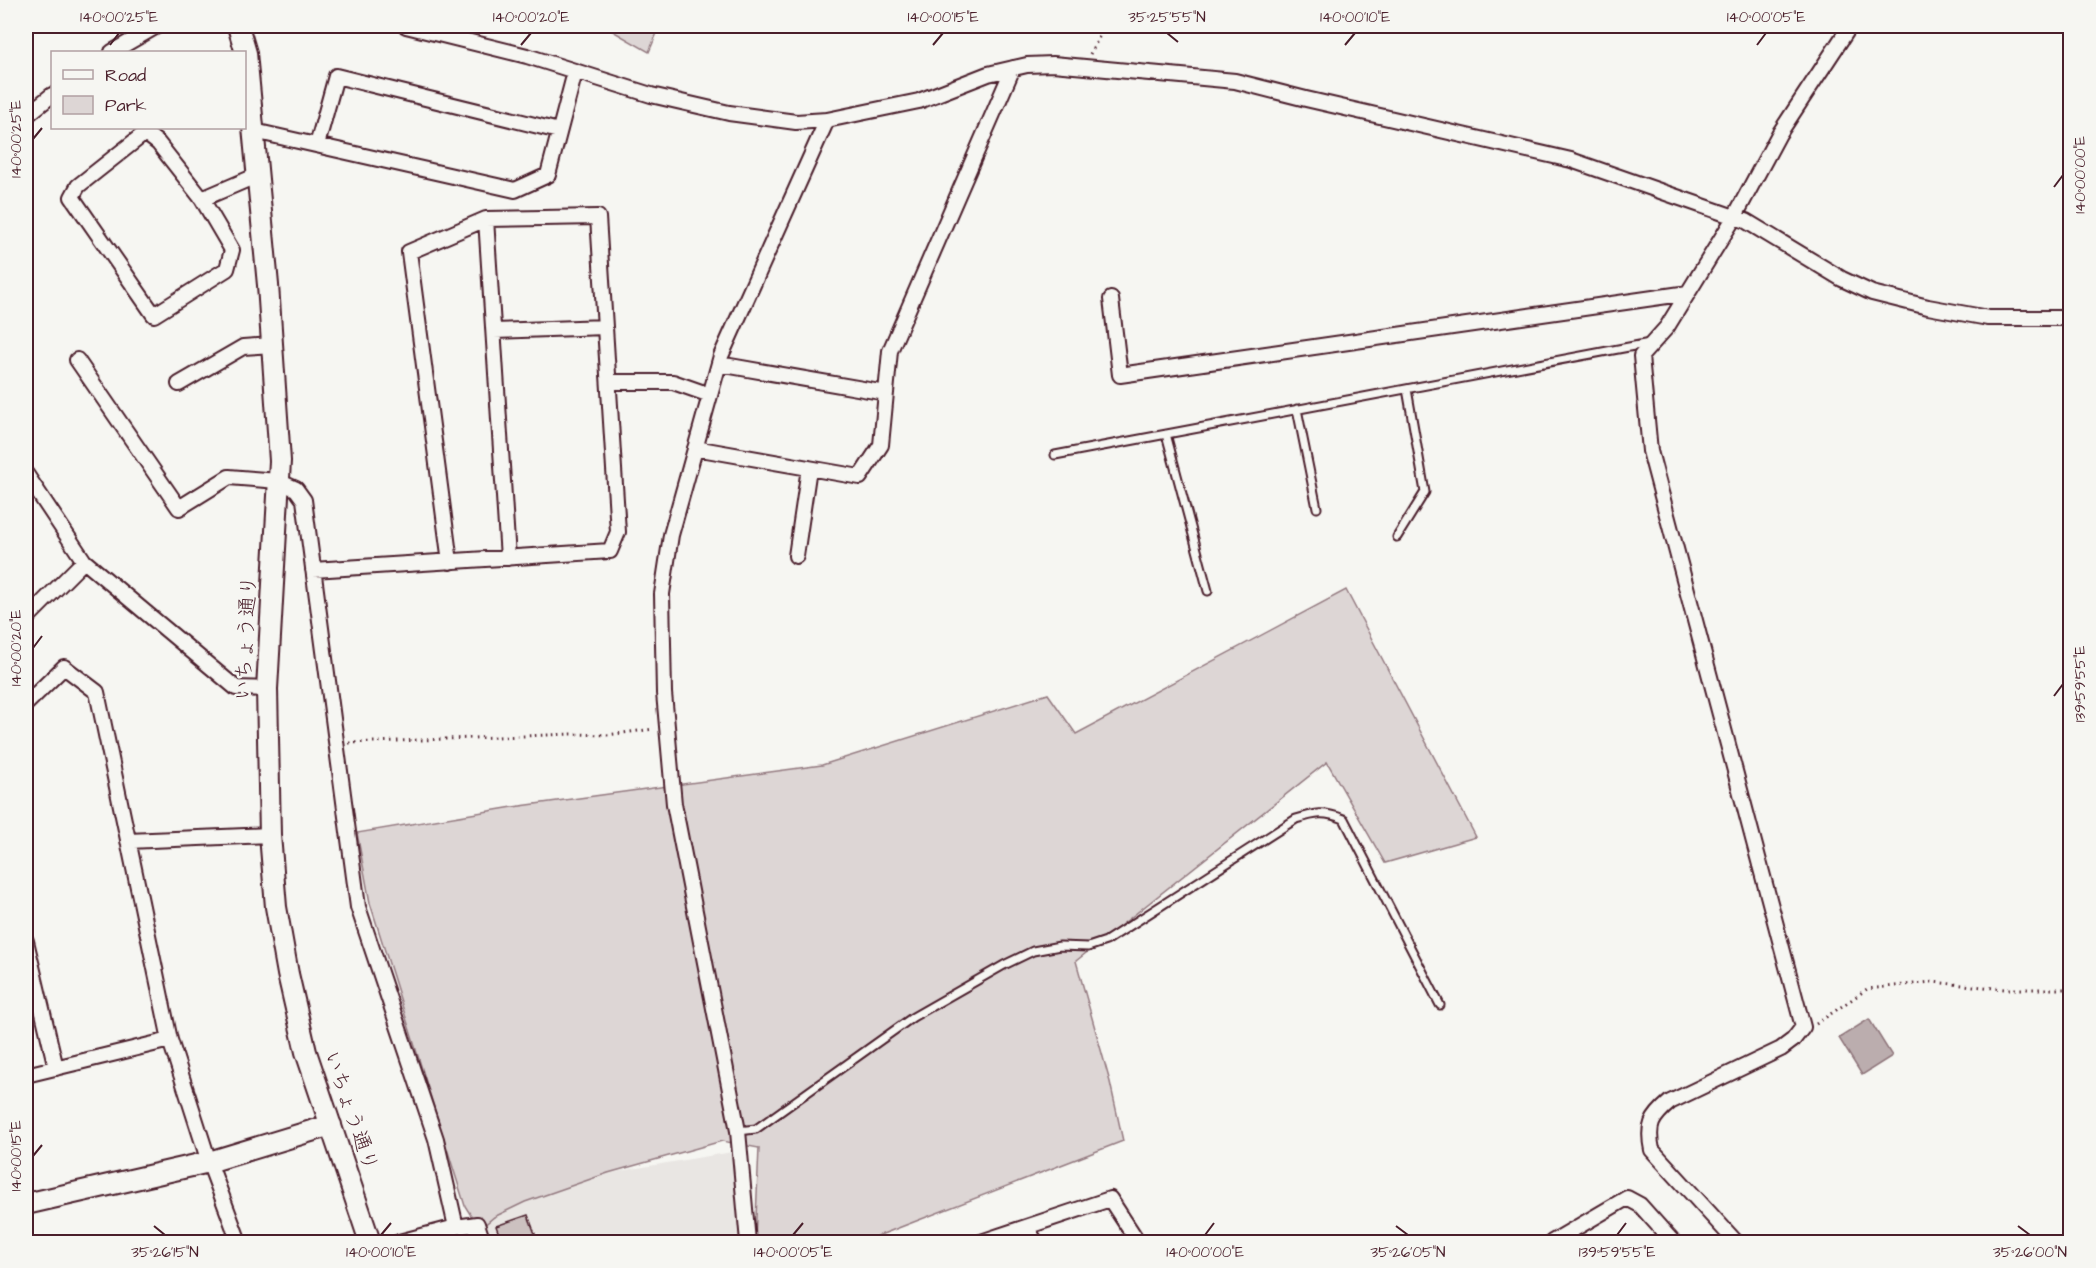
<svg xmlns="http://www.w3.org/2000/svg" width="2096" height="1268" font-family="'Architects Daughter','Klee One',sans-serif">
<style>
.built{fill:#e9e6e3}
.green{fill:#ddd6d5;stroke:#947a80;stroke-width:1.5}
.water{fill:#bbadae;stroke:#8e747a;stroke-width:1.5}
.building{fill:#ccc1c0;stroke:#4a1f2b;stroke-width:1.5}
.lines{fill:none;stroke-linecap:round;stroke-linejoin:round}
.lane-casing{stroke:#4a1f2b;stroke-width:11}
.street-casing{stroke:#4a1f2b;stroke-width:18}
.secondary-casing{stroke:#4a1f2b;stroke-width:24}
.path{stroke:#4a1f2b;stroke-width:3;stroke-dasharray:1.5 4.5;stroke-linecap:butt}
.lane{stroke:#f6f6f2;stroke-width:7}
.street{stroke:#f6f6f2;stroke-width:14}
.secondary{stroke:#f6f6f2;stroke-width:20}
.ticks{fill:none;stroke:#4a1f2b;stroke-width:2}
.labels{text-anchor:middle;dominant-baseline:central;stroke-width:5;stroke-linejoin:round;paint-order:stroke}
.street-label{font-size:21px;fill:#4a1f2b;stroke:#f6f6f2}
.neatline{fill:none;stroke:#4a1f2b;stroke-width:2}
.ticks-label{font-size:15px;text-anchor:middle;fill:#4a1f2b}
</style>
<rect width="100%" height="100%" fill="#f6f6f2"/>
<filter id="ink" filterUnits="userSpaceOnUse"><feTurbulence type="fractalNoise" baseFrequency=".0167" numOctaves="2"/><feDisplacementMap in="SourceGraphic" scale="12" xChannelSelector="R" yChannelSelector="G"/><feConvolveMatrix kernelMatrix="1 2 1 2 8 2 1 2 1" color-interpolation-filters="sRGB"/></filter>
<g filter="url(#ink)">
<path class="built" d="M738,1151l7,91h-257l-6,-15 12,-10 31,-15 83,-29z"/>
<path class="green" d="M604,26h56l-11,26z
M1346,590l130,247 -91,26 -58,-101 -251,199 34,121 13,59 -248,96 -5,5h-115l4,-94 -37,-7 -114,32 -83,29 -31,15 -12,10 -10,-10 -7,-11 -95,-303 -13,-70 156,-26 309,-42 226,-71 28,40z"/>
<path class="water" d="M1869,1019l23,37 -30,19 -23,-37z"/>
<path class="building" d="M528,1215l10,27h-36l-6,-16z"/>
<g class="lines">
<defs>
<path id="lane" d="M1297,409l20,99
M1166,434l42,157
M1055,455l595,-112
M1397,537l28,-45 -18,-103
M738,1131l18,-2 157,-112 91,-52 29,-14 27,-5 28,1 18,-6 190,-122c20,-6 28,-8 48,0l96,186"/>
<path id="street" d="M406,26l121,30 124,39 78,18 67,9 31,-2 92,-19 69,-27 39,-9 26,-1 182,17 71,18 265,61 175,61 96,58 30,14 56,14 60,11h82
M112,52l45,-26
M26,116l26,-21
M254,131l261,59 33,-15 27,-103
M317,145l19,-69 223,55
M202,199l-44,-56 -13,-10 -67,53 -6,11 82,118 73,-46 5,-19 -30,-51 56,-24
M486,219l22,339
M1111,299l9,76 568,-82
M494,331l111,-4
M77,360l102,148 50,-31 49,4 18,8 8,11 54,407 78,232 20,88
M719,364l167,29
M609,382h64l37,13
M179,384l64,-37 29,-2
M695,448l165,29 21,-32 9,-94 123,-283
M26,474l58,87 152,127 31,1
M796,556l13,-88
M313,570l297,-19 8,-19 -20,-315 -112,2 -77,33 41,310
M26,619l58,-58
M26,704l38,-37 33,25 73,348 39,122 30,80
M128,841l142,-6
M26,941l30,127
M26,1075l144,-35
M1026,1228l10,14
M399,1242l57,-15 21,-3 6,18
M748,1242l-10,-111 -64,-327 -10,-111 -2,-99 9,-59 50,-179 106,-236
M981,1242l129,-43 28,43
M1552,1242l75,-44 13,7 33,37
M1736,1242l-84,-92c-5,-24 -1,-32 18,-48l111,-53 12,-9 10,-13 -153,-576 -9,-95 26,-29 67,-109 45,-84 71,-108"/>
<path id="secondary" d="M238,26l8,27 22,232 12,176 -13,228 3,146 6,72 12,67 18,78 64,190
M26,1204l183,-42 122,-37"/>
</defs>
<use href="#lane" class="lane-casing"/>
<use href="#street" class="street-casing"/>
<use href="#secondary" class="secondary-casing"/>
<path class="path" d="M1090,54l15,-28
M349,743l222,-9 36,1 47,-6
M1816,1024l51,-35 65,-7 72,7h66"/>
<use href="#lane" class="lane"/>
<use href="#street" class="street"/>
<use href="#secondary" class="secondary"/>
</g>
</g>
<path class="ticks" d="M1167,33l11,9M110,45l9,-12M521,45l10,-12M933,45l10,-12M1345,45l10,-12M1757,45l9,-12M33,139l9,-11M2054,187l9,-12M33,648l9,-12M2054,696l9,-12M33,1156l9,-11M154,1226l11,9M1396,1226l12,9M2018,1226l12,9M381,1235l10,-12M793,1235l10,-12M1205,1235l9,-12M1617,1235l9,-12"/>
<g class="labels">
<g class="street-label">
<text transform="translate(246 638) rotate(-87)">いちょう通り</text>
<text transform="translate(351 1111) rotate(71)">いちょう通り</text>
</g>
</g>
<rect width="2096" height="1268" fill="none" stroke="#f6f6f2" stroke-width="66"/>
<rect x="51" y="51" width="195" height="78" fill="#f6f6f2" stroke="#b1a0a2" stroke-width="1.5"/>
<rect x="63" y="70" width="30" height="9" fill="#f6f6f2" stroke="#b1a0a2" stroke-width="1.5"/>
<text x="105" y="81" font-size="18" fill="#4a1f2b">Road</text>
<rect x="63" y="96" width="30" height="18" fill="#ddd6d5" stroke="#b1a0a2" stroke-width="1.5"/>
<text x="105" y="111" font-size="18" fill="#4a1f2b">Park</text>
<rect x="33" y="33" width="2030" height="1202" class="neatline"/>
<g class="ticks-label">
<text x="119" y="22">140°00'25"E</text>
<text x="531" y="22">140°00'20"E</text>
<text x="943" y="22">140°00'15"E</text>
<text x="1167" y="22">35°25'55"N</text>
<text x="1355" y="22">140°00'10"E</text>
<text x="1766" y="22">140°00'05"E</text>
<text transform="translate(16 139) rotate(-90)" y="5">140°00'25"E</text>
<text transform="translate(2080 175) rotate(-90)" y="5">140°00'00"E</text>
<text transform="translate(16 648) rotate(-90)" y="5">140°00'20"E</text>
<text transform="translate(2080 684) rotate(-90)" y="5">139°59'55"E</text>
<text transform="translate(16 1156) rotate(-90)" y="5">140°00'15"E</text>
<text x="165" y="1257">35°26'15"N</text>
<text x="381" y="1257">140°00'10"E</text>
<text x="793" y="1257">140°00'05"E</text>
<text x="1205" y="1257">140°00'00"E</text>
<text x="1408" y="1257">35°26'05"N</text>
<text x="1617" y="1257">139°59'55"E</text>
<text x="2030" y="1257">35°26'00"N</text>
</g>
</svg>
